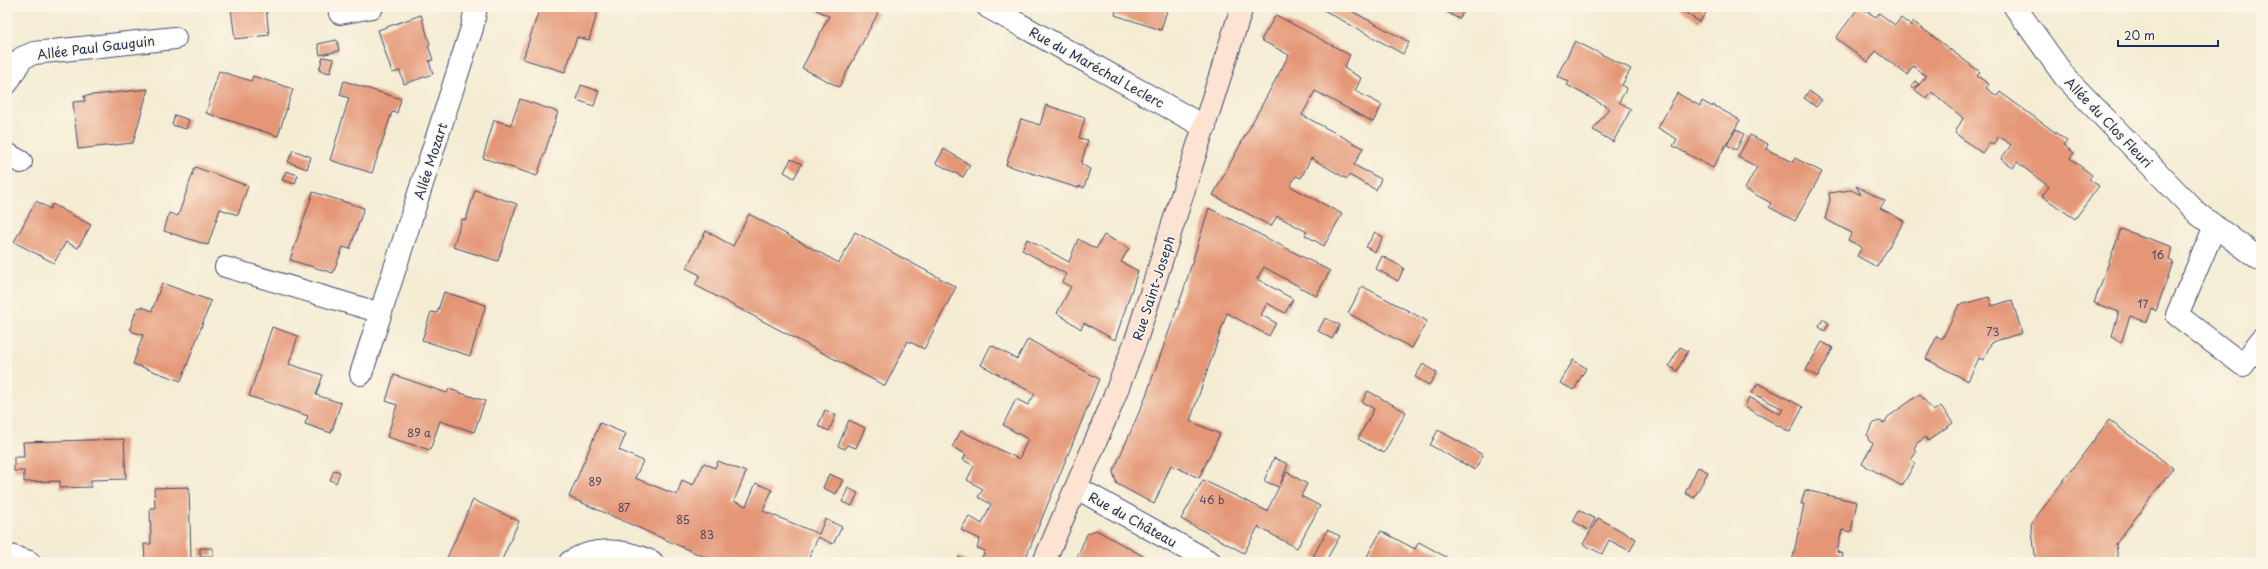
<svg xmlns="http://www.w3.org/2000/svg" width="2268" height="569" font-family="'Playpen Sans',sans-serif">
<style>
.building{fill:#e49676}
.lines{fill:none;stroke-linecap:round;stroke-linejoin:round}
.lane-casing{stroke:#3c4b70;stroke-width:22}
.street-casing{stroke:#3c4b70;stroke-width:24}
.secondary-casing{stroke:#3c4b70;stroke-width:24}
.lane{stroke:#fff;stroke-width:20}
.street{stroke:#fff;stroke-width:22}
.secondary{stroke:#fee3d2;stroke-width:22}
.labels{text-anchor:middle;dominant-baseline:central;stroke-width:3;stroke-linejoin:round;paint-order:stroke}
.number-label{font-size:11px;fill:#4d4964}
.street-label{font-size:13px;fill:#1b2f5e;stroke:#fcf5e5}
</style>
<rect width="100%" height="100%" fill="#fcf5e5"/>
<filter id="ink" filterUnits="userSpaceOnUse"><feTurbulence type="fractalNoise" baseFrequency=".025" numOctaves="2"/><feDisplacementMap in="SourceGraphic" scale="8" xChannelSelector="R" yChannelSelector="G"/><feConvolveMatrix kernelMatrix="1 2 1 2 8 2 1 2 1" color-interpolation-filters="sRGB"/></filter>
<filter id="wash" filterUnits="userSpaceOnUse"><feTurbulence type="fractalNoise" baseFrequency=".012" numOctaves="4" result="noise"/><feDisplacementMap in="SourceGraphic" scale="16" xChannelSelector="R" yChannelSelector="G"/><feGaussianBlur stdDeviation="0.9" result="paint"/><feColorMatrix in="noise" values="0 0 0 0 0 0 0 0 0 0 0 0 0 0 0 0 0 1.4 0 .05"/><feComposite in="paint" operator="in"/></filter>
<g filter="url(#wash)">
<rect width="100%" height="100%" fill="#f4ecd3"/>
<g id="blocks">
<path class="building" d="M248,7h18l3,28 -34,4 -4,-30z
M530,7h69l-10,33 -12,-3 -12,35 -42,-13 16,-49z
M817,7h50l11,6 -39,74 -37,-19 27,-52 -13,-6z
M1117,7h51l-7,23 -46,-15z
M1318,7h26l65,35 -6,12z
M1438,7h28l-7,12z
M1678,7h21l7,6 -7,9z
M1859,7l17,10 3,-4 16,12 6,-7 10,8 3,-4 66,50 -3,4 12,8 -3,4 11,8 3,-4 67,49 -3,4 10,8 -4,5 22,17 -3,4 10,7 -24,33 -33,-23 7,-9 -32,-25 -4,6 -12,-9 10,-14 -12,-9 -6,9 -3,-2 -8,10 -27,-20 8,-15 -31,-26 -5,7 -12,-9 11,-14 -13,-10 -6,9 -31,-24 -8,11 -32,-24z
M421,15l9,29 -2,1 5,15 -4,1 4,13 -29,10 -4,-13 -8,2 -14,-43z
M1276,15l74,40 -6,13 17,10 -6,13 27,14 -9,17 -58,-31 -13,24 61,33 -9,17 27,14 -5,11 -27,-15 -2,4 -36,-21 -10,20 -5,-2 -6,10 52,28 -18,32 -19,-11 2,-3 -30,-16 -6,10 -58,-31 76,-140 -28,-15z
M337,40l2,11 -19,4 -2,-11z
M1575,41l56,28 -9,16 5,3 -8,14 12,7 -18,33 -20,-12 16,-22 -42,-23 2,-3 -12,-6z
M323,57l11,2 -4,14 -11,-3z
M219,71l32,10 2,-5 40,13 -15,47 -72,-23z
M344,81l57,18 -4,14 -5,-1 -20,61 -42,-13 19,-62 -9,-3z
M1915,81l4,3 -5,5 -3,-2z
M581,85l18,6 -5,15 -17,-6z
M148,89l-15,54 -55,6 -5,-47 12,-1 -1,-5z
M1809,91l13,9 -6,7 -12,-9z
M1677,93l23,13 2,-5 11,6v-2l27,15 -27,48 -40,-22 4,-7 -19,-11z
M520,99l38,13 -21,64 -54,-18 11,-38 17,5z
M1046,105l39,13 -6,20 9,2 -7,24 9,5 -6,19 -5,-2 -1,2 -72,-23 15,-46 19,6z
M175,115l14,5 -3,9 -14,-4z
M1736,129l8,5 -8,16 -9,-5z
M1750,135l18,9 -2,5 27,13 2,-4 27,14 -27,49 -26,-14 2,-4 -26,-14 12,-22 -19,-10z
M944,149l26,16 -7,12 -27,-14z
M293,150l18,7 -4,12 -19,-7z
M791,159l11,5 -8,14 -10,-6z
M195,167l53,19 -10,29 -18,-6 -12,36 -44,-14 5,-18 9,3z
M286,171l12,4 -3,9 -13,-4z
M1856,186l29,15 -5,7 24,13 -27,46 -20,-11 5,-9 -14,-7 4,-7 -27,-14 5,-19 -1,-7 22,-3 10,5z
M475,190l42,14 -19,57 -45,-14 9,-28 4,1z
M313,192l51,16 -14,41 -7,-2 -10,26 -43,-13z
M36,201l14,8 2,-5 39,21 -13,23 -12,-6 -12,21 -40,-21z
M1209,208l121,63 -14,25 -52,-29 -7,12 36,20 -8,14 -18,-10 -6,12 15,8 -7,13 -42,-23 -37,108 30,13 -21,44 -28,-13 -17,39 -37,-20 -4,-12 31,-71 39,-109z
M749,214l90,49 16,-31 101,55 -32,62 -16,-8 -23,45 -190,-101 5,-10 -14,-7 20,-37 27,15z
M2121,229l52,18 -4,13 4,2 -17,49 -4,-2 -5,13 -17,-6 -9,27 -9,-7 7,-24 -25,-9z
M1375,232l8,5 -8,15 -9,-5z
M1104,235l25,13 -8,14 17,9 -23,69 -31,-17 -3,6 -24,-16 14,-26 -9,-5 4,-8 -44,-24 5,-11 42,23 9,-23 18,10z
M1382,256l22,12 -6,13 -22,-12z
M162,283l49,18 -30,80 -48,-17 10,-29 -10,-3 -3,-3 7,-21 5,-1 10,4z
M1362,286l65,35 -15,27 -64,-35z
M444,292l42,13 -16,51 -48,-16 9,-28 6,1z
M1989,297l3,9 20,-6 10,33 -30,9 -9,18 -4,-2 -11,23 -42,-22 11,-23 5,3 17,-34z
M1325,318l15,7 -8,14 -14,-8z
M1823,319l6,4 -4,8 -6,-4z
M272,327l26,9 -9,28 34,11 -7,20 25,8 -10,30 -26,-9 3,-8 -59,-20z
M1028,339l71,40 -75,183h-44l5,-11 -8,-3 3,-9 -19,-9 8,-14 13,8 9,-20 -13,-7 5,-8 -16,-9 7,-14 -11,-6 3,-6 -14,-7 9,-16 58,28 9,-20 -25,-14 13,-26 12,6 7,-11 -54,-29 10,-20 26,14z
M1822,342l11,6 -15,29 -12,-7z
M1680,347l8,4 -11,20 -8,-5z
M1573,360l13,8 -12,22 -14,-7z
M1423,364l14,9 -8,12 -14,-8z
M394,375l53,18 2,-4 36,12 -11,31 -34,-11 -10,29 -43,-13 10,-32 -11,-4z
M1758,383l45,24 -13,25 -45,-25 4,-10 31,17 3,-5 -31,-16z
M1368,391l38,21 -22,41 -26,-14 16,-30 -12,-7z
M1920,394l13,17 8,-5 12,17 -25,18 -2,-4 -9,6 -3,6 3,2 -6,9 4,3 -13,23 -40,-22 11,-21 -4,-2 -2,-6 7,-12 5,-2 5,2 4,-6z
M825,410l11,5 -7,16 -11,-5z
M849,420l16,8 -9,20 -9,-3 -2,4 -7,-3z
M2109,420l64,48 -57,76 2,18h-82l-5,-38z
M600,423l26,11 -7,16 24,11 -8,17 42,17 5,-15 11,5 11,-22 11,5 3,-7 28,11 -12,29 12,5 10,-23 16,7 -9,21 56,23 6,-15 17,8 -9,17 -15,-7 -11,25h-91l-147,-65z
M1438,430l45,25 -8,15 -45,-25z
M124,439l2,40 -35,1v7l-31,1v-7l-36,1v-11h-10v-14h10l-1,-15z
M1274,458l14,6 -8,21 7,-13 20,12 -6,12 19,10 -23,42 -39,-21 -14,26 -63,-34 22,-39 64,31 12,-24 -15,-6z
M1698,467l10,5 -14,26 -9,-5z
M334,470l6,2 -4,11 -6,-3z
M829,474l14,6 -7,14 -13,-6z
M189,487l2,71h16v4h-62l-1,-18h7l-1,-36h5l-1,-20z
M848,488l10,5 -6,13 -10,-4z
M1805,490l52,12 -6,30 -9,-2 -5,22 6,2 -2,8h-49l12,-58h-3z
M473,500l46,21 -18,41h-56z
M1579,510l16,9 -7,11 -15,-9z
M1598,518l38,21 -6,12 -21,-11 -7,14 -19,-10z
M1096,530l47,26 -3,6h-65l12,-28z
M1327,530l13,6 -15,26h-3l-9,-5z
M1381,531l34,18 4,-7 36,20h-91z
M200,548h13v8h-13z
M959,557l10,5h-12z"/>
</g>
</g>
<g filter="url(#ink)">
<use href="#blocks" fill-opacity="0" stroke="#3c4b70" stroke-width="1"/>
<g class="lines">
<defs>
<path id="lane" d="M225,267l156,46"/>
<path id="street" d="M339,7l1,6 32,-6
M988,7l217,120
M2015,7l50,70 133,137 63,46
M7,83l15,-25 12,-5 141,-15
M7,154l14,8
M2215,226l-38,89 66,50 18,-25
M361,374l111,-346 4,-21
M1077,488l133,74
M7,555l22,7
M570,562c26,-16 55,-12 82,0"/>
<path id="secondary" d="M1044,562l66,-154 26,-68 106,-333"/>
</defs>
<use href="#lane" class="lane-casing"/>
<use href="#street" class="street-casing"/>
<use href="#secondary" class="secondary-casing"/>
<use href="#lane" class="lane"/>
<use href="#street" class="street"/>
<use href="#secondary" class="secondary"/>
</g>
</g>
<g class="labels">
<g class="number-label">
<text x="2158" y="254">16</text>
<text x="2143" y="303">17</text>
<text x="1993" y="331">73</text>
<text x="419" y="432">89 a</text>
<text x="595" y="481">89</text>
<text x="1212" y="499">46 b</text>
<text x="624" y="507">87</text>
<text x="683" y="519">85</text>
<text x="707" y="534">83</text>
</g>
<g class="street-label">
<text transform="translate(96 47) rotate(-7)">Allée Paul Gauguin</text>
<text transform="translate(1097 67) rotate(29)">Rue du Maréchal Leclerc</text>
<text transform="translate(2109 122) rotate(46)">Allée du Clos Fleuri</text>
<text transform="translate(430 161) rotate(-72)">Allée Mozart</text>
<text transform="translate(1153 288) rotate(-72)">Rue Saint-Joseph</text>
<text transform="translate(1133 519) rotate(29)">Rue du Château</text>
</g>
</g>
<rect width="2268" height="569" fill="none" stroke="#fcf5e5" stroke-width="24"/>
<path d="M2118 40v6h100v-6" fill="none" stroke="#1b2f5e" stroke-width="2"/>
<text x="2124" y="40" font-size="12" fill="#1b2f5e" stroke="#fcf5e5" stroke-width="3" paint-order="stroke">20 m</text>
</svg>
